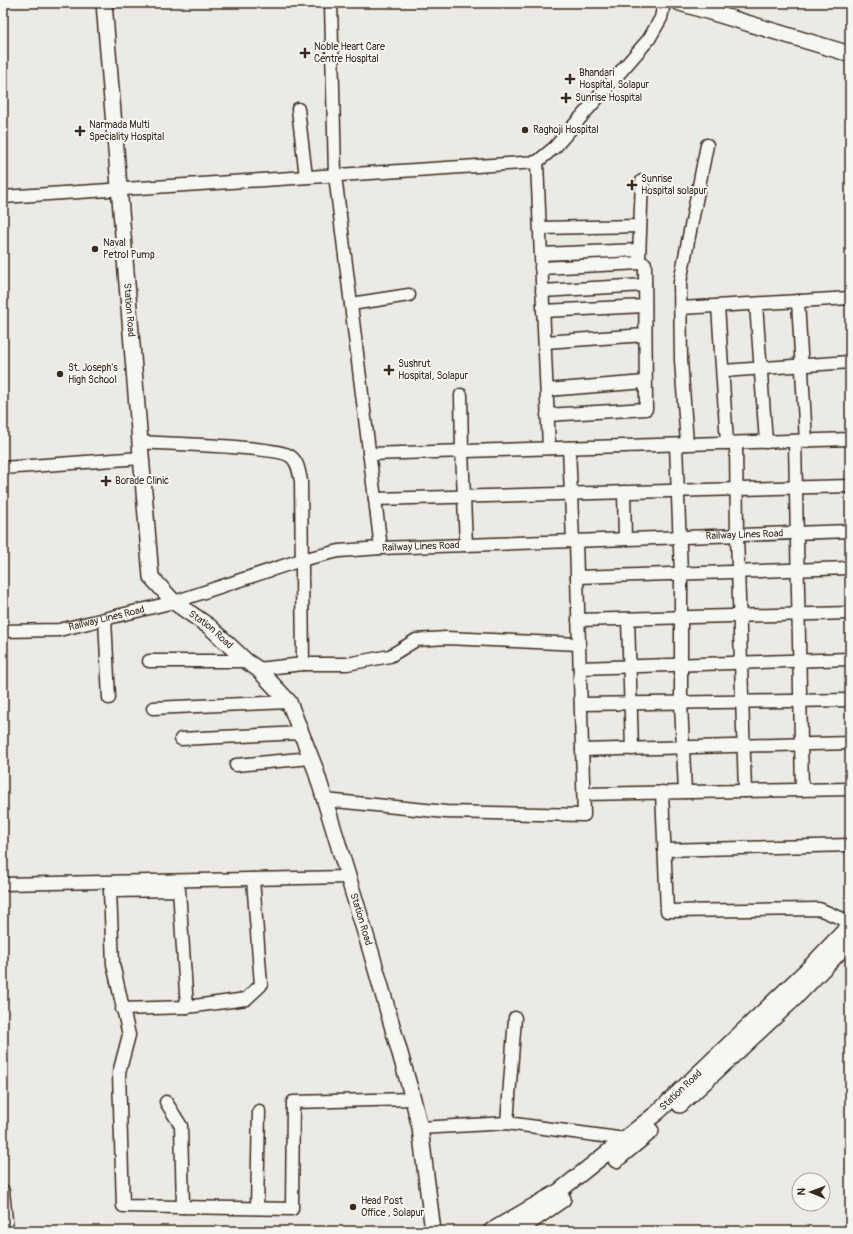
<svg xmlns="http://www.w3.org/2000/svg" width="853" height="1234" font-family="Pangolin,sans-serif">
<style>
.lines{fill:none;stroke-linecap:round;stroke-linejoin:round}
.minor-casing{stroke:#3b2a1e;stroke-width:15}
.major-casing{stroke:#3b2a1e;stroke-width:18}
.minor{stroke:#f6f6f2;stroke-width:12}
.major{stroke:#f6f6f2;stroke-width:15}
.poi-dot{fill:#3b2a1e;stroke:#f6f6f2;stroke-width:1.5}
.labels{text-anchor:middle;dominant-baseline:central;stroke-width:4;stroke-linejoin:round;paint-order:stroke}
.poi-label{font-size:10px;fill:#3b2a1e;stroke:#f6f6f2;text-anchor:start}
.street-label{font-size:10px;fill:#3b2a1e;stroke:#f6f6f2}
</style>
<rect width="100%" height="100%" fill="#ebeae5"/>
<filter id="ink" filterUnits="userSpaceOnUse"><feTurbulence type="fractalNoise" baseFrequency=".025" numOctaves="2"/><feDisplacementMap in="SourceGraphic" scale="8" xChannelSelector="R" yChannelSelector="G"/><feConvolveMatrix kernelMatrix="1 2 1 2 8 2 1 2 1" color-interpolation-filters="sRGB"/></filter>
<g filter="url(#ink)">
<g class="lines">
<defs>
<g id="minor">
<path d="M331,3l4,172 46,373"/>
<path d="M298,109l8,68"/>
<path d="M537,162l12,286"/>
<path d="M3,197l534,-35 18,-15 94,-108 12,-21 3,-15"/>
<path d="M540,228l100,-2"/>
<path d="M541,254l98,-4"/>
<path d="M541,268l100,-5"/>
<path d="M542,291l103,-6"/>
<path d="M798,301l8,140"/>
<path d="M351,304l58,-9"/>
<path d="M756,304l10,138"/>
<path d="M718,306l9,137"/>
<path d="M681,308l169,-10"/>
<path d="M543,311l102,-5"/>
<path d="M545,342l100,-7"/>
<path d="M723,371l127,-9"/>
<path d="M547,390l98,-8"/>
<path d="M461,395l1,56 4,94"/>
<path d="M547,415l99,-6 -1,-145 -4,-1 -2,-5 3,-77"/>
<path d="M795,441l7,349"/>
<path d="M139,442c24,2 138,4 151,14 8,5 9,16 11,25l2,183"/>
<path d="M736,443l1,92 8,256"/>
<path d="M687,444l-6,-84 -1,-78 27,-137"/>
<path d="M676,445l5,129v129l4,89"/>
<path d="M569,448l4,93"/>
<path d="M369,454l481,-15"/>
<path d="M3,468l138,-10"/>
<path d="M624,492l1,47"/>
<path d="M375,499l475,-13"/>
<path d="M577,577l273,-9"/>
<path d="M105,619l4,79"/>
<path d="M628,619l4,130"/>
<path d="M578,620l272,-7"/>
<path id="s1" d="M3,631l56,-1 115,-28 127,-42 38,-9 42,-3 469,-17"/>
<path d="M149,661h97"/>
<path d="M580,668l270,-9"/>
<path d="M258,669l45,-5h44l43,-8 26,-16 30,-2 133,6"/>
<path d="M581,704l269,-4"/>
<path d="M153,708l136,-6"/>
<path d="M181,739l120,-6"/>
<path d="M582,750l268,-7"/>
<path d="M236,765l75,-7"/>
<path d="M662,792l5,119 152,-2 31,13"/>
<path d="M584,794l266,-5"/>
<path d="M325,800l121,12 138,3 -8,-274"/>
<path d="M664,850l186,-5"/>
<path d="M3,884l345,-7"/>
<path d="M187,1007l59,-8 15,-14 -8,-106"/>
<path d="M122,1009l65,-2 -8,-117 -69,1 3,73 16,71 -10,38 4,133 169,3 1,-107 120,-3"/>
<path d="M166,1102l15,24 2,81"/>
<path d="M507,1123l8,-105"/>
<path d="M420,1128l87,-5 118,16"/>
<path d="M3,1191l4,40"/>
<path d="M257,1208l2,-97"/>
</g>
<g id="major">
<path id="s2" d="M104,3l47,574 23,25 36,25 36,34 12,8 31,33 26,66 56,184 42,147 7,29 13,103"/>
<path d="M680,3l170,51"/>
<path d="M680,1105l114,-106 56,-58"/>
<path d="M616,1160l35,-29"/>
<path id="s3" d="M491,1231l67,-39 100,-80 152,-145 40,-42"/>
<path d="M517,1231l46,-32"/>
</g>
</defs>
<use href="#minor" class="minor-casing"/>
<use href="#major" class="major-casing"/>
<use href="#minor" class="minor"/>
<use href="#major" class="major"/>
</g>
</g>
<g class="poi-dot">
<path d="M303 47h4v4h4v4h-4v4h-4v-4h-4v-4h4z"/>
<path d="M568 73h4v4h4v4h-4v4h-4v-4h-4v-4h4z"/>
<path d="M564 92h4v4h4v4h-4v4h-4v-4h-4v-4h4z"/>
<circle cx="525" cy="130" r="4"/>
<path d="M78 125h4v4h4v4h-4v4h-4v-4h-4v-4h4z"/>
<path d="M630 179h4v4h4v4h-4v4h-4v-4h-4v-4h4z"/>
<circle cx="95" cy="249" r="4"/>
<path d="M387 364h4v4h4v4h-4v4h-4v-4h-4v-4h4z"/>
<circle cx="60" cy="374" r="4"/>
<path d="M104 475h4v4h4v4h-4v4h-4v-4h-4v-4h4z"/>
<circle cx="353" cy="1207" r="4"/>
</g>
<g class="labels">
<g class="poi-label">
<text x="314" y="47">Noble Heart Care<tspan x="314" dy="12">Centre Hospital</tspan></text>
<text x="579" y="73">Bhandari<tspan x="579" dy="12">Hospital, Solapur</tspan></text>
<text x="575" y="98">Sunrise Hospital</text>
<text x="89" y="125">Narmada Multi<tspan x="89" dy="12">Speciality Hospital</tspan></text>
<text x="533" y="130">Raghoji Hospital</text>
<text x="641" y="179">Sunrise<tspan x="641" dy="12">Hospital solapur</tspan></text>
<text x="103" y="243">Naval<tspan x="103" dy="12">Petrol Pump</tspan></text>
<text x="398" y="364">Sushrut<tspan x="398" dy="12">Hospital, Solapur</tspan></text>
<text x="68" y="368">St. Joseph's<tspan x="68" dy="12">High School</tspan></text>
<text x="115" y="481">Borade Clinic</text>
<text x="361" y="1201">Head Post<tspan x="361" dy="12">Office , Solapur</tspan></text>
</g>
<g class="street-label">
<text stroke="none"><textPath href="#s2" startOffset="308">Station Road</textPath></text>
<text stroke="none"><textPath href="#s1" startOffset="753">Railway Lines Road</textPath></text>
<text stroke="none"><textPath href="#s1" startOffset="429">Railway Lines Road</textPath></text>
<text stroke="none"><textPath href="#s1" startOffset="105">Railway Lines Road</textPath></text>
<text stroke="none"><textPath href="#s2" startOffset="656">Station Road</textPath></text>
<text stroke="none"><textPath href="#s2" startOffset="992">Station Road</textPath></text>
<text stroke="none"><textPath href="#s3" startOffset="237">Station Road</textPath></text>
</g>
</g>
<rect width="853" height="1234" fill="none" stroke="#f6f6f2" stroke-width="16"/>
<rect x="8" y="8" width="837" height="1218" fill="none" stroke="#3b2a1e" stroke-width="1.5" filter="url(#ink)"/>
<g transform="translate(811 1192) rotate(271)"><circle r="19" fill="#f6f6f2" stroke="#aba49d"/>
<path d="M0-3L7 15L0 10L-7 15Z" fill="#3b2a1e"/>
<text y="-6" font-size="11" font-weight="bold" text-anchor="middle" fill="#3b2a1e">N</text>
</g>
</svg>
